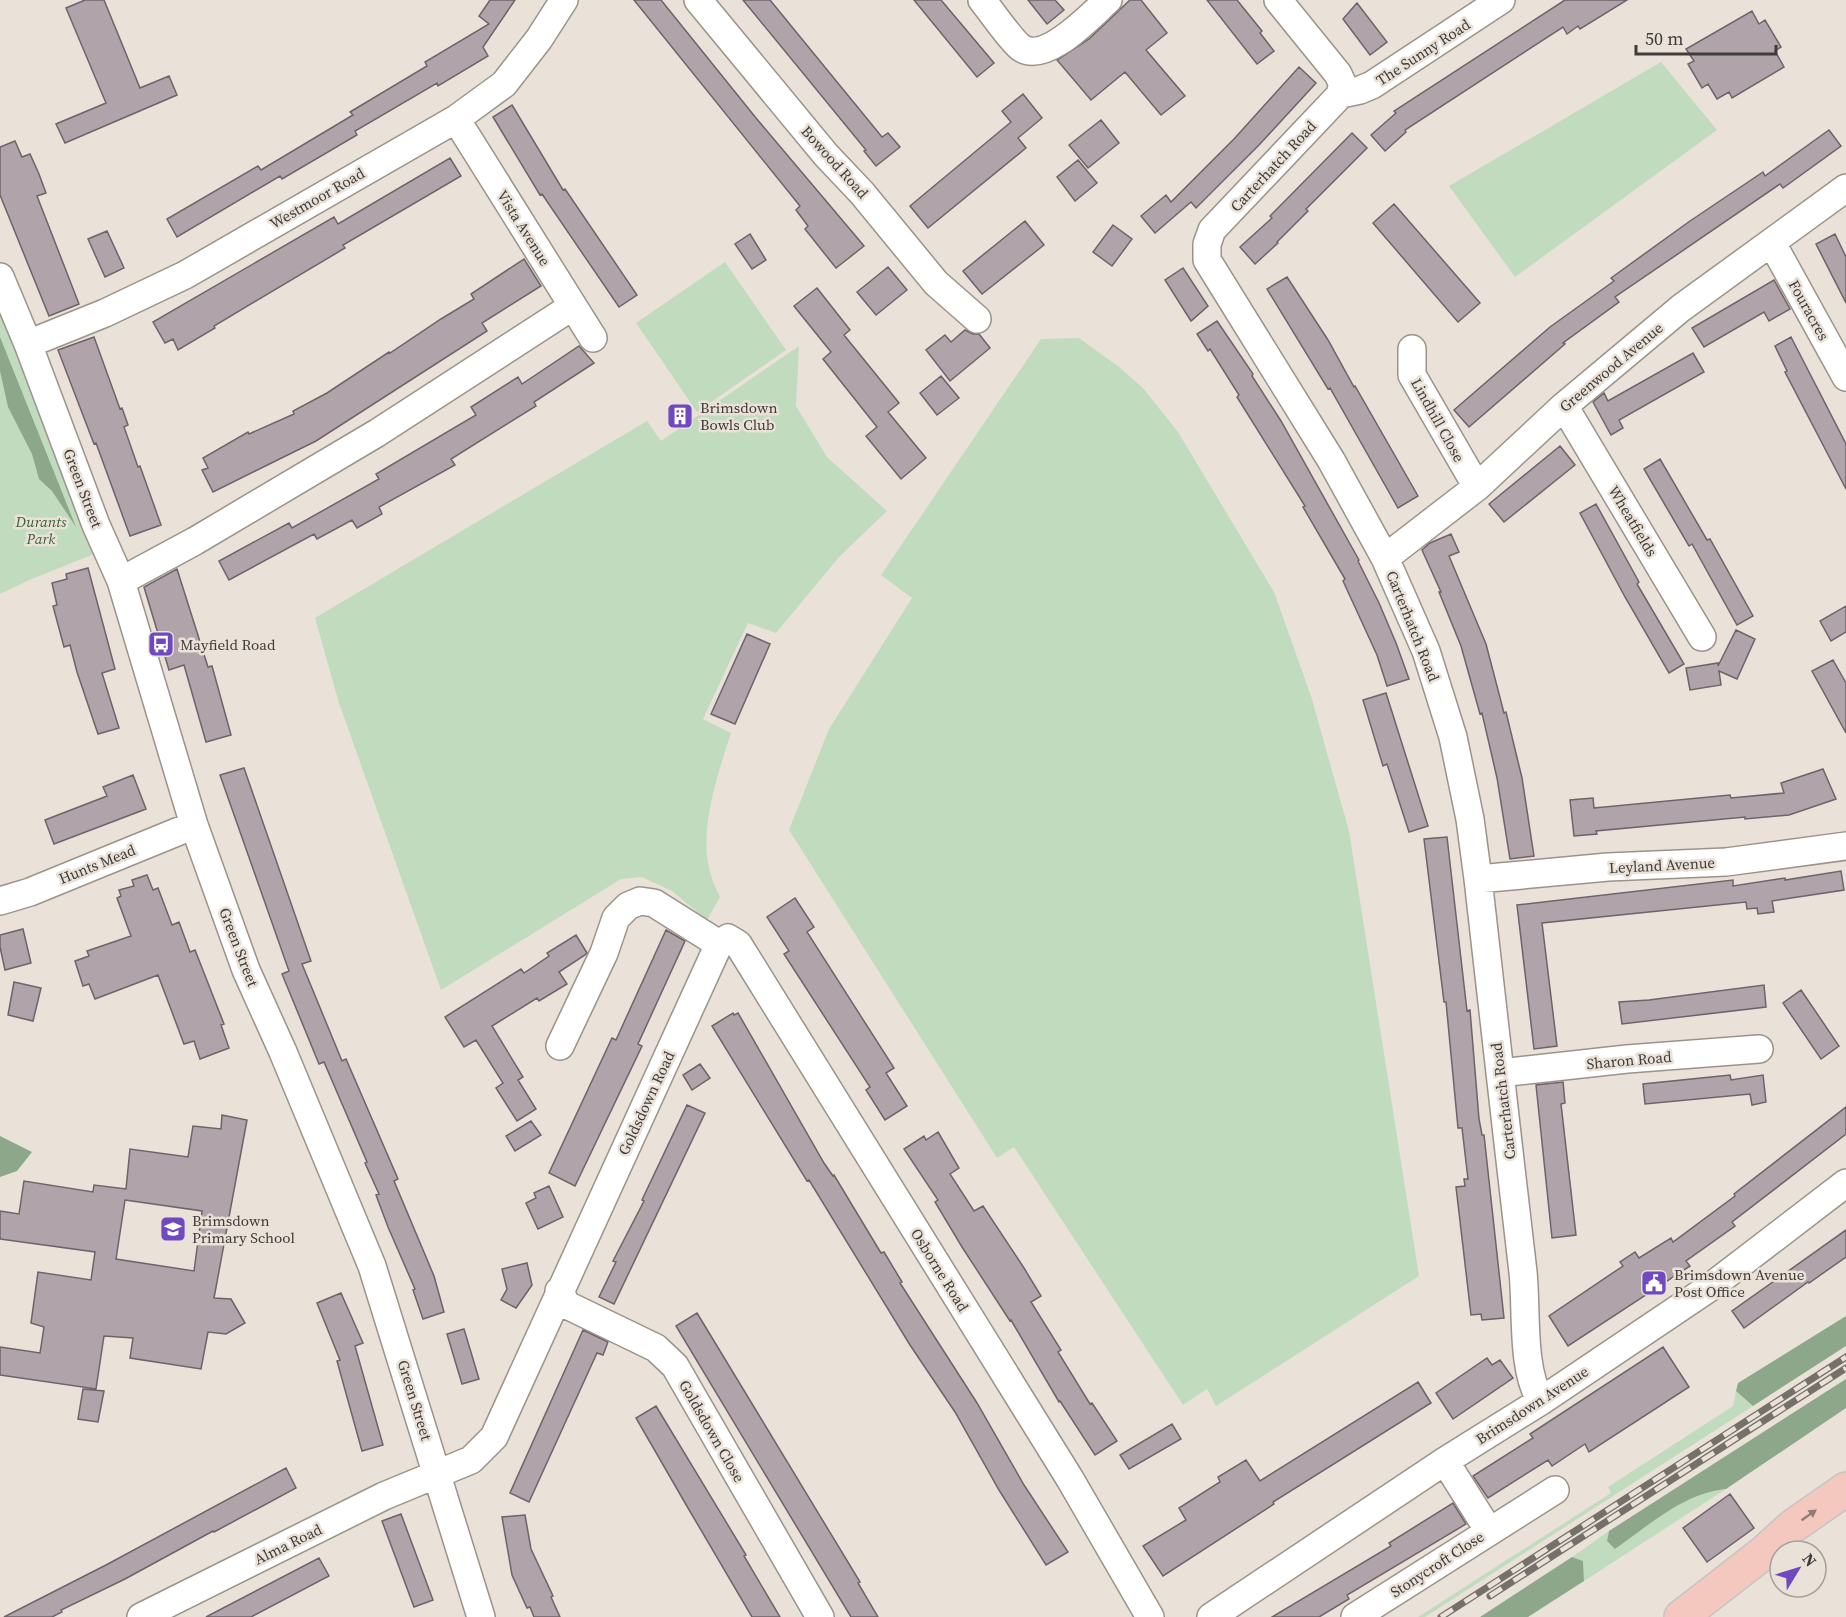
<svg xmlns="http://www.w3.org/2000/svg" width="1846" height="1617" font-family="'Source Serif 4',serif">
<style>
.green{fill:#c1dbbf}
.forest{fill:#8ca78a}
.building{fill:#b0a4aa;stroke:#6d6368;stroke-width:1.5;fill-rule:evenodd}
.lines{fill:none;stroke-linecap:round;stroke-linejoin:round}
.minor-casing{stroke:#9b938a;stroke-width:30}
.major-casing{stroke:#c6c4c4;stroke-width:36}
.minor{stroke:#fff;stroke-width:27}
.major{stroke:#f4c7bf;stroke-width:33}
.rail-casing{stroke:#76706b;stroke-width:7}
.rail{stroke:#eae2d8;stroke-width:4.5;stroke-dasharray:14;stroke-linecap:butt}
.oneway{fill:#917b75}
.labels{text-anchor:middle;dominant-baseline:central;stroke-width:5;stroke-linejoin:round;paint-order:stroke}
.street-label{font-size:15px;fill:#403c39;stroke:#eae2d8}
.poi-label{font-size:15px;fill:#403c39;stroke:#eae2d8;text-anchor:start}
.park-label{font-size:15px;font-style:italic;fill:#3a6338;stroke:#eae2d8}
</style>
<rect width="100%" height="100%" fill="#eae2d8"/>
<path class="green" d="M1661,62l56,68 -202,147 -66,-91z
M725,262l61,88 -89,62 -61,-89z
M0,311l94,243 -67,27 -27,13z
M1079,338l40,29 24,21 35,44 96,160 37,104 38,135 70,445 -203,130 -9,-17 -24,16 -169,-258 -17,11 -208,-328 40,-101 83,-131 -31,-23 160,-236z
M799,346l-3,60 31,51 60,54 -48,46 -63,76 -28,-10 -45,96 28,14c-13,40 -34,101 -20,142 2,8 6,15 9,22l-13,23 -35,-29 -30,-14 -21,2 -180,111 -102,-287 -24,-85 332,-197 14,20z
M1736,1391l17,15 -328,211h-7l193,-124 -3,-6 125,-81z
M1726,1489l-142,92 -1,-20 -11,-4 37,-26 -2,10 8,7c34,-22 69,-55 111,-59z"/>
<path class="forest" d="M0,337l76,190 -24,-36 -13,-12 -7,-25 -24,-47 -8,-36z
M0,1136l32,16 -15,19 -17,6z
M1846,1316v30l-93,60 -17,-15 2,-8z
M1846,1379v29l-120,81c-42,4 -78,37 -111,60l-8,-8 2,-10z
M1572,1557l11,4 1,20 -56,36h-48z"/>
<path class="building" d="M85,0h19l36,88 29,-12 8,19 -112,48 -9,-19 50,-21 -40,-95z
M490,0h25l-32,47 5,9 -50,30 -1,-3 -82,48 2,4 -75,44 -2,-3 -103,61 -10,-18 91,-53 3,4 92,-55 -3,-3 77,-46 -2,-4 64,-38 -10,-8z
M634,0h27l95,118 108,128 -28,22 -31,-39 3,-3 -12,-16 4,-4z
M743,0h27l112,137 6,-4 12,14 -24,19 -12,-15 2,-1z
M914,0h27l53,63 -17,14z
M1028,0h27l9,10 -17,14z
M1130,0h11l26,33 -21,17 39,46 -24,19 -36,-43 -34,28 -34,-40 32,-21z
M1207,0h30l25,31 -2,2 14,18 -17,13z
M1565,0h62l-47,29 -2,-3 -11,8 -4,-7 -158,103 1,2 -21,19 -14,-16 25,-22 -2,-2z
M1357,3l30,39 -17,13 -27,-36z
M1752,11l7,13 6,-4 16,27 -6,4 9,16 -52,31 -3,-6 -12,7 -9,-15 -6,4 -14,-24 6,-3 -8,-12z
M1299,67l17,16 -57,62 -63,63 -5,-6 -36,31 -14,-17 25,-21 5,7 63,-63z
M1023,94l19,24 -24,20 8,10 -98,80 -18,-22 101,-84 -9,-11z
M512,105l51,85 2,-1 72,106 -18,12 -77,-113 -2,1 -47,-78z
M1101,120l18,23 -31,25 -19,-23z
M1829,130l12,16 -58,42 -3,-4 -165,113 4,5 -56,41 2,1 -96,83 -15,-17 96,-83 64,-46 -3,-3 79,-57 73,-49 2,4z
M1352,133l15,15 -61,61 2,2 -31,31 1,1 -23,21 -15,-17 32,-29 -2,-2z
M15,141l7,16 8,-3 9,20 7,19 -9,3 42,108 -30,12 -49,-121v-48z
M450,158l11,18 -118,69 2,3 -131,78 1,2 -37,22 -5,-11 -8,4 -12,-21 181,-105 4,7z
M1078,160l19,23 -22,18 -18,-24z
M1394,204l86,99 -22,19 -85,-99z
M1025,221l19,24 -62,49 -19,-23z
M1113,225l19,14 -20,27 -19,-14z
M107,231l17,37 -19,9 -17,-38z
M750,234l16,26 -14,9 -17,-25z
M1835,234l11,23v46l-30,-59z
M524,259l17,27 -59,37 5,8 -171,110 -103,51 -11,-22 6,-2 -5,-10 45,-26 1,2 45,-20 -1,-3 34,-18 62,-41 1,1 51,-34 33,-20 -3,-5z
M888,267l19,23 -31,25 -19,-23z
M1183,268l25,38 -17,15 -26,-41z
M1287,277l41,63 26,47 1,-1 63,110 -20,12 -68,-120 -2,1 -61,-100z
M1774,280l16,29 -21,12 -5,-9 -60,35 -12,-19z
M817,288l33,42 -6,5 55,68 -11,9 38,46 -25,21 -35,-43 11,-9 -54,-68 8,-7 -37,-46z
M1217,321l36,53 -1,2 29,45 78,139 -1,1 21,42 17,40 13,36 -22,7 -10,-31 -34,-74 2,-2 -42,-72 2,-1 -68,-109 2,-2 -29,-46 -2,2 -11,-17z
M965,330l8,4h6l11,14 -40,33 -24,-31 19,-15 6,7z
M94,337l26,72 2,-1 6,17 -4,2 14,40 2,-1 21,59 -31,11 -34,-93 -2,1 -36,-94z
M1791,337l55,107v45l-61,-117 2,-1 -12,-25z
M579,346l15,17 -60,39 2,4 -85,53 4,6 -76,42 3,7 -25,14 -5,-8 -35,19 -3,-5 -85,46 -10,-19 70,-38 3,5 87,-49 -3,-5 100,-59 -5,-8 47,-30 4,7z
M1693,353l11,19 -85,48 4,8 -12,7 -18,-33 11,-9 4,8z
M941,376l18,22 -22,17 -17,-22z
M1560,446l15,19 -71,57 -15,-18z
M1660,459l47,81 3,-1 43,77 -16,9 -45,-81 -3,2 -45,-77z
M1596,504l43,78 -2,2 47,80 -15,9 -44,-76 -45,-84z
M1451,534l8,18 -10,4 37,88 18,69 2,-1 16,66 12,78 -24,3 -13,-81 -15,-65 -2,1 -19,-68 -22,-54h2l-19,-42 8,-7z
M88,568l27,101 -13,4 17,55 -21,6 -21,-62 -7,-27 -6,2 -11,-41 4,-1 -5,-22 15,-4 -1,-5z
M177,569l31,98 4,-1 19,69 -25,7 -22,-77 -15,5 -25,-83z
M1846,606v26l-15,9 -11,-20z
M1736,630l19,9 -18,40 -18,-8 2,14 -31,5 -4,-22 32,-5v3z
M747,634l23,10 -35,80 -24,-10z
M1833,660l13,23v50l-34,-62z
M1386,693l42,133 -19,6 -22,-68 -4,2 -20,-66z
M244,768l67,193 -9,3 40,97 4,-2 52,120 -4,2 40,95 10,36 -21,7 -10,-29 2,-1 -27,-62 -12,-32 3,-1 -14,-31 2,-1 -43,-100 -5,2 -37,-90 7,-3 -69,-196z
M1823,769l13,30 -47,16 -44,4v-2l-149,14 1,3 -23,2 -4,-36 23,-2 1,10 136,-13 1,3 53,-5 -3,-10z
M133,775l13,34 -92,35 -9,-24 62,-24 -4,-9z
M1447,837l20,174 3,-1 9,109 3,16h2l20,183 -22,2 -1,-6 -10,1 -15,-128 9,-1 -1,-7h4l-6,-51h-4l-12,-126h-2l-20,-163z
M1841,871l3,19 -72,11 2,11 -16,2 -1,-6 -10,1 -1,-7 -204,21 15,123 -23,3 -17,-144 216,-25v6l52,-8v2z
M147,875l6,15 5,-2 14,37 7,-3 11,30 5,-2 29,74 -3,1 8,23 -29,11 -6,-18 -10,3 -26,-69 -63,24 -6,-15 -6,2 -8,-25 14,-5 -2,-5 44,-15 -14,-38 4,-2 -2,-6 15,-4 -2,-6z
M795,898l19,29 -7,5 87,136 -8,5 21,33 -22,14 -19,-30 4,-3 -86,-133 5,-3 -22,-34z
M23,929l8,34 -26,7 -5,-23v-12z
M666,930l19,11 -47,103 4,2 -67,140 -26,-13 63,-135 4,2z
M576,935l11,18 -2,2 -26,17 8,12 -28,17 -2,-3 -45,28 31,51 -5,3 18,29 -19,12 -21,-33 7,-5 -27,-43 -12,7 -19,-30 76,-48 3,4 25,-17 -2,-3z
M14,982l27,6 -8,33 -25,-6z
M1764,985l2,22 -144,17 -3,-22 30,-2z
M1801,990l38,56 -18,13 -38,-56z
M733,1013l1,2 4,-2 86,150 9,13 1,-1 47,78 3,-1 18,30 -2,1 77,120 47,82 44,67 -22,13 -47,-75 -44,-78 -45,-67 -101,-165 -2,1 -95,-155z
M700,1064l10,14 -18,12 -9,-15z
M1730,1075l1,5 32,-5 3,27 -14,3 -2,-11 -105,10 -2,-20z
M1563,1082l2,21 -4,1 15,131 -24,3 -16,-153z
M687,1105l18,8 -91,191 -15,-7 17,-35 -3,-1 31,-60 -2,-1z
M1846,1107v27l-114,88 3,4 -49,35 4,5 -122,80 -19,-30 74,-50 -3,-4 15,-10 4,6 32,-20 2,4 62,-46 -1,-2z
M222,1115l25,5 -33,178 17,1 14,24 -19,11 -18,-2 -7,37 -71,-11 3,-20 -29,-2 -8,53 -96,-14v-28l40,6 4,-26 -13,-4 7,-51 53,8 4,-28 -95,-13v-28l19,3 5,-33 69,11 1,-7 32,4 4,-40 58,8 5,-31 28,3zM125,1200l77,11 -8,60 -78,-12z
M531,1121l10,14 -26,16 -9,-15z
M938,1132l21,36 -9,6 24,37 9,-5 41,62 17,28 -10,6 30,48 -3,2 32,52 2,-1 25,38 -22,14 -35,-54 -1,1 -48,-82 -1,1 -48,-74 -27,-45 3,-2 -34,-51 20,-13 2,4z
M549,1186l14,31 -25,12 -12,-26 10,-5 -2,-5z
M1846,1230v27l-37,26 -1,-1 -64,46 -12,-17z
M527,1263l5,22 -16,23 -15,-8 6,-11 -5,-20z
M341,1293l22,50 -8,3 28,99 -21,6 -25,-90 3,-1 -23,-57z
M697,1313l163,269 -2,1 20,34h-27l-175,-291z
M464,1329l15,50 -17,5 -15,-50z
M583,1330l25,12 -5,13 -6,-2 -68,149 -19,-9z
M1663,1347l26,40 -100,65 -4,-8 -33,22 -4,-6 -60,38 -15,-22 60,-38 -3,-4z
M1487,1358l5,7 8,-5 13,18 -60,41 -17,-26z
M1418,1382l13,21 -158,99 1,2 -111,72 -20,-30 43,-26 -7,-12 41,-26 -2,-5 28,-17 14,21z
M83,1389l21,2 -6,31 -20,-3z
M656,1406l90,149 -2,1 36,61h-28l-64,-109 -52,-90z
M1172,1424l9,15 -52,30 -9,-14z
M286,1468l10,20 -82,44 -1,-1 -88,48 -64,31 1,2 -10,5h-48l102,-52z
M1730,1494l24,34 -47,34 -24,-34z
M1453,1503l13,21 -119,71 2,4 -30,18h-47l119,-71 -2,-3z
M401,1514l32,86 -19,7 -32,-86z
M525,1515l6,34 22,47 -2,1 9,20h-26l-4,-10 -3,1 -15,-33 -10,-58z
M319,1558l10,18 -78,41h-45z"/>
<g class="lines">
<defs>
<path id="minor" d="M698,0l128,155 36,38 74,90 41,36
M982,0c9,11 28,39 38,47 25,19 71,-32 88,-47
M1278,0l60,74 4,9 -1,11 -129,136 -5,14v16l124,200 54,98 41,93 27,86 17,82 8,60c14,131 30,262 45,393 4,38 -2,98 18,129
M1341,94l19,-4 12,-5 129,-85
M456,119l137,219
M1772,243l74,134
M0,277l28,67 68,181 25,56 73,244 52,145 37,82 89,214 109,351
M28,344l77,-31 80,-38 271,-156 48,-35 35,-45 25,-39
M1412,349v26l65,112
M1564,406l138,231
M1385,558l92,-71 87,-81 117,-98 165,-120
M121,581l74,-40 182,-108 196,-127
M1478,879l130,-12 118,-5 120,-16
M0,901l30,-9 164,-67
M719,944l9,-6 10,6 332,535 80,138
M560,1046l44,-93 12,-35 12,-12 12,-5 14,2 65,41
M1500,1073l127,-14 132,-10
M559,1291l8,14 89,43 19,18 145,251
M1445,1461l44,70
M141,1617l243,-121 87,-36 23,-23 225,-493
M1211,1617l234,-156 96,-60 168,-113 137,-105
M1355,1617l200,-127"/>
<path id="major" d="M1681,1617l81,-63 31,-28 53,-37"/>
</defs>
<use href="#minor" class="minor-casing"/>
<use href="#major" class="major-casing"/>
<use href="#minor" class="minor"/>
<use href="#major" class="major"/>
<defs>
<path id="rail" d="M1490,1596l356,-228
M1441,1617l405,-260"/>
</defs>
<use href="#rail" class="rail-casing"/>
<use href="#rail" class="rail"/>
</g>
<defs><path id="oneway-solid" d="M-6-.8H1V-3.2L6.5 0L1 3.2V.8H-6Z" transform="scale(1.5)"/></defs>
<use class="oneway" href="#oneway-solid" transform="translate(1809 1515) rotate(-35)"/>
<defs>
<symbol id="building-square" viewBox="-11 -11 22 22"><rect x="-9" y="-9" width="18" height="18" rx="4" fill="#7049c1" stroke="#eae2d8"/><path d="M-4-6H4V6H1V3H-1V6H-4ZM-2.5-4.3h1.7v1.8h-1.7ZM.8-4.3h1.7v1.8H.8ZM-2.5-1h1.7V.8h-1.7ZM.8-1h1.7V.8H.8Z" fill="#fff"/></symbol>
<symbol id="bus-square" viewBox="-11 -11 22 22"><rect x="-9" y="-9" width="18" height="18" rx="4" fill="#7049c1" stroke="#eae2d8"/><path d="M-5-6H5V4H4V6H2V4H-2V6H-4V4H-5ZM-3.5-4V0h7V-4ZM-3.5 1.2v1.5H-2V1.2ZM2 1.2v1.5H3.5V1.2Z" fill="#fff"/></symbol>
<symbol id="school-square" viewBox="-11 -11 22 22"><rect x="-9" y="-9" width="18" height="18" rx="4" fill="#7049c1" stroke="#eae2d8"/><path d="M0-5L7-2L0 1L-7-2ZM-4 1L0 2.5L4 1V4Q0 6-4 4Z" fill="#fff"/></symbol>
<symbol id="civic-square" viewBox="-11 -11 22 22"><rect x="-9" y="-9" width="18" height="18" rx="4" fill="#7049c1" stroke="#eae2d8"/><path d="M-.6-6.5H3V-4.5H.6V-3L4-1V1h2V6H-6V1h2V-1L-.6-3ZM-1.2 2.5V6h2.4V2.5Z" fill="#fff"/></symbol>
</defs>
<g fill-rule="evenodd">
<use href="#building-square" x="665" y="401" width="30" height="30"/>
<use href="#bus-square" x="146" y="629" width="30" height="30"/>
<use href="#school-square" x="158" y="1214" width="30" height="30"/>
<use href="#civic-square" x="1639" y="1268" width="30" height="30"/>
</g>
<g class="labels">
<g class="street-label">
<text transform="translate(1423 52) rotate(-33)">The Sunny Road</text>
<text transform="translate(835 162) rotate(48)">Bowood Road</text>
<text transform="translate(1273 166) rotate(-47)">Carterhatch Road</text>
<text transform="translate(317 198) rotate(-30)">Westmoor Road</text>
<text transform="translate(524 228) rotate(58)">Vista Avenue</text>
<text transform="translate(1809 310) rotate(61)">Fouracres</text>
<text transform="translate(1611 367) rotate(-40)">Greenwood Avenue</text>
<text transform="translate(1438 420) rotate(61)">Lindhill Close</text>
<text transform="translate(83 488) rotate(69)">Green Street</text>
<text transform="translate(1633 521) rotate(59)">Wheatfields</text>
<text transform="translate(1413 626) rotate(68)">Carterhatch Road</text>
<text transform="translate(97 864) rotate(-22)">Hunts Mead</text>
<text transform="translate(1662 865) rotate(-3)">Leyland Avenue</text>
<text transform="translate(239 947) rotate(69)">Green Street</text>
<text transform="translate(1629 1060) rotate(-5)">Sharon Road</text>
<text transform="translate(1503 1101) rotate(-97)">Carterhatch Road</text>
<text transform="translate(646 1103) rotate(-65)">Goldsdown Road</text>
<text transform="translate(940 1270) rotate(58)">Osborne Road</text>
<text transform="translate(415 1400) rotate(73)">Green Street</text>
<text transform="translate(1532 1405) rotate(-33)">Brimsdown Avenue</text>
<text transform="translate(712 1431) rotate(60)">Goldsdown Close</text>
<text transform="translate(288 1544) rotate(-26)">Alma Road</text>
<text transform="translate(1437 1564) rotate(-33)">Stonycroft Close</text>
</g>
<g class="poi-label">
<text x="700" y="407">Brimsdown<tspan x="700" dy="17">Bowls Club</tspan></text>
<text x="180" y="644">Mayfield Road</text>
<text x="192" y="1220">Brimsdown<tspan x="192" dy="17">Primary School</tspan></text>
<text x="1674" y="1274">Brimsdown Avenue<tspan x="1674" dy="17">Post Office</tspan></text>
</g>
<g class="park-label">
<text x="41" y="521">Durants<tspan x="41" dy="17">Park</tspan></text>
</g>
</g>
<g transform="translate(1798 1569) rotate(52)"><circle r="28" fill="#eae2d8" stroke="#a6a098" stroke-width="1.5"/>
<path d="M0-4.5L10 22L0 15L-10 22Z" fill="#7049c1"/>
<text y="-9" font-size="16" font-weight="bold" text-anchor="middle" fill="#403c39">N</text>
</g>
<path d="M1636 45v9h140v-9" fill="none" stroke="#403c39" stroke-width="3"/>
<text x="1645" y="45" font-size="18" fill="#403c39" stroke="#eae2d8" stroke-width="4.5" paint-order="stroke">50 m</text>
</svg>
